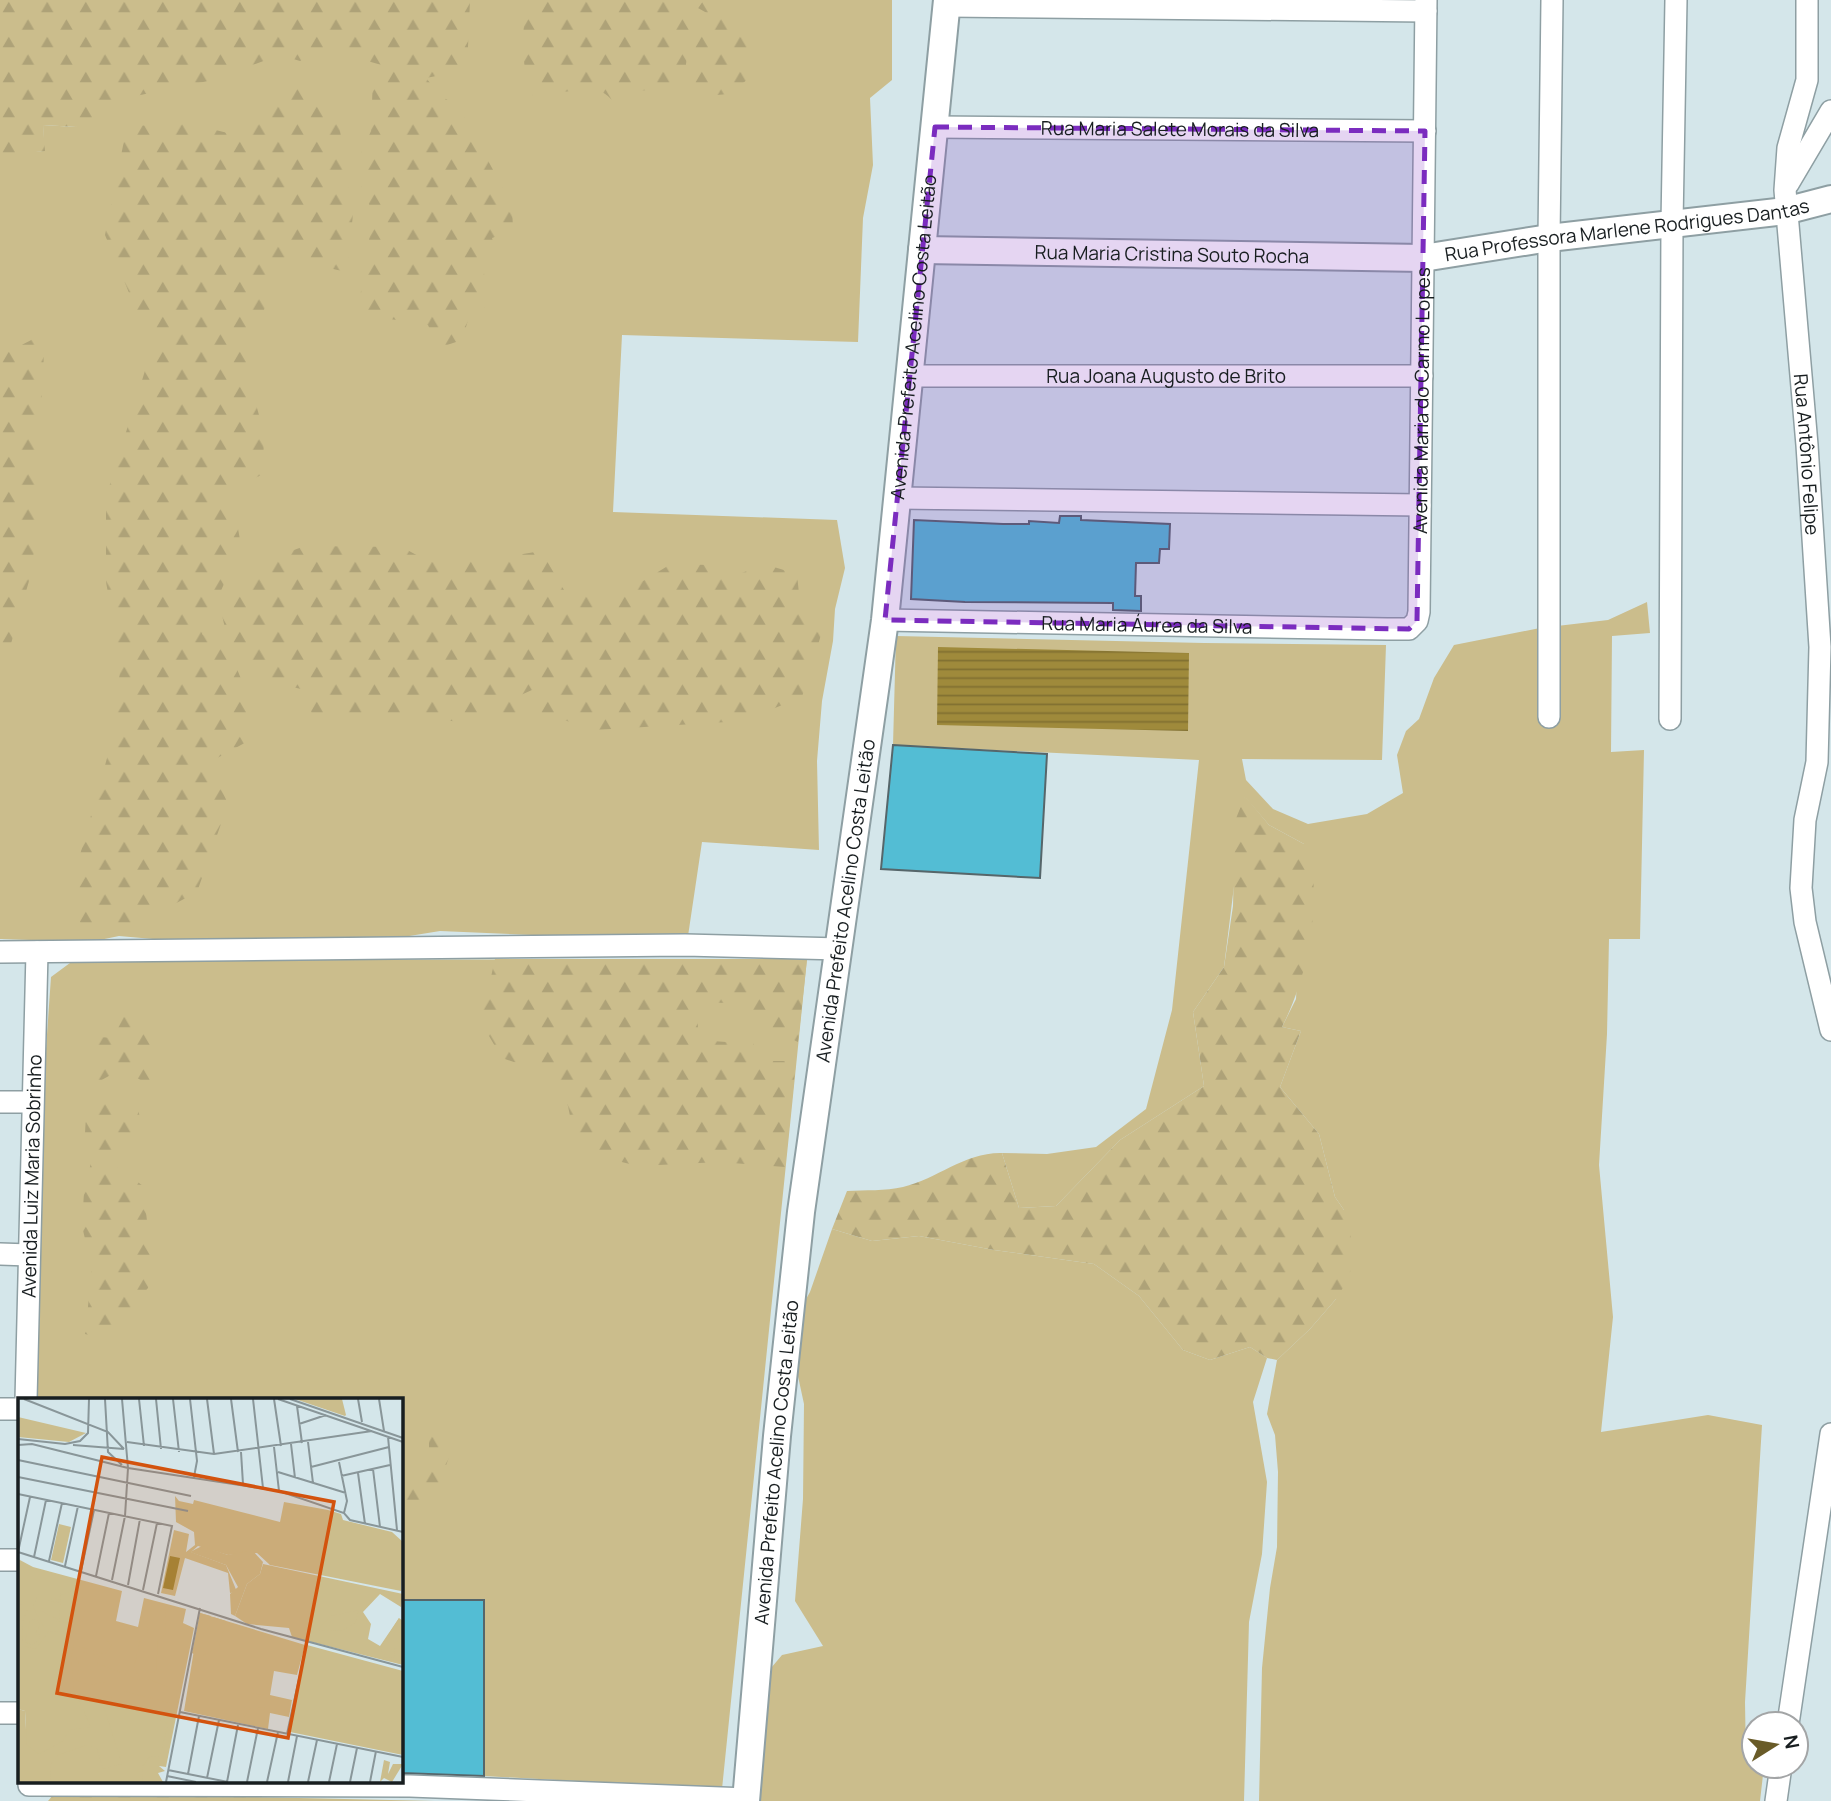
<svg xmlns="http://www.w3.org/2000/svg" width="1831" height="1801" font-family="Manrope,sans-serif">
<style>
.green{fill:#cbbd8c}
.forest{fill:url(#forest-firs)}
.water{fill:url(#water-rules)}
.building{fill:#53bdd4;stroke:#56666a;stroke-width:2}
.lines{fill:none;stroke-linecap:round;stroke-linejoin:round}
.minor-casing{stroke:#8e9fa3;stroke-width:24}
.tertiary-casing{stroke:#8e9fa3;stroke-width:30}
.minor{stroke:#fff;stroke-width:21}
.tertiary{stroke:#fff;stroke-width:26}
.marked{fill:#7b2cbf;fill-opacity:0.2;stroke:#7b2cbf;stroke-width:5;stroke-dasharray:14 9;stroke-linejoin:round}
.labels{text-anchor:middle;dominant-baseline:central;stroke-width:5;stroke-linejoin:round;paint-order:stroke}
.street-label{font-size:19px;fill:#181e20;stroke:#fff}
.inset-road{fill:none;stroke:#899699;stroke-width:2}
.view{fill:#d3530e;fill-opacity:0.15;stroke:#d3530e;stroke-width:3.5}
.inset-edge{fill:none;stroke:#181e20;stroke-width:3.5}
</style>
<defs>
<pattern id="forest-firs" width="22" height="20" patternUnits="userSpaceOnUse" patternTransform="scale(1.75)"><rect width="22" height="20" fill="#cbbd8c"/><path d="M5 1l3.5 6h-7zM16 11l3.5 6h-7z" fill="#aea278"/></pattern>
<pattern id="water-rules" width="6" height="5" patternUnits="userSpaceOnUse" patternTransform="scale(1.75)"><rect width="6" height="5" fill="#9f8a3b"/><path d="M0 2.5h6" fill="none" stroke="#817031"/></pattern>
</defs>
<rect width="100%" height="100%" fill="#d4e6ea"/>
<path class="green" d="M103,0h789v80l-22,18 3,67 -10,53 -5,124 -236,-7 -9,177 224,8 8,48 -10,41 -2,32 -11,60 -5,60 2,89 -117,-8 -14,94 -111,1 -137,-6 -43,7h-151l-59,4 -68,-6 -29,6 -90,-3v-785l44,-3 -1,-26 33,2z
M1647,602l3,31 -38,3 -1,116 33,-2 -4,189h-31l-2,95 -8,131 14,152 -12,115 107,-17 54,10 -17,277 1,61 18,3 -4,35h-501l3,-133 8,-80 7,-41 1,-75 -3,-37 -8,-21 10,-54 33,-31 26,-30 8,-89 -9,-13 -16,-63 -39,-47 21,-56 -19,-4 14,-28 8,-155 -35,-19 -24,-28 -21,170 -31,45 11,74 -84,54 -64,66 -37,2 -17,-55 45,1 49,-7 50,-38 26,-99 27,-250 -306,-15 3,-109 308,7 182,2 -4,115 -140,-1 4,21 27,29 35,15 59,-10 36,-21 -6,-38 9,-24 13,-12 15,-41 20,-33 86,-17 68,-8z
M807,959l-85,830 -238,-13v-175l-83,-1v-200h-364l1,-236 13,-187 23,-17z
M832,1229l40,12 47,-5 75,14 100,14 45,32 44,54 27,10 40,-13 17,11 -14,44 14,80 -5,72 -13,68 -5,179h-494l11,-121 21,-25 41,-9 -28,-45 8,-102 1,-95 -11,-51 -1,-29 18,-32z"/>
<path class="forest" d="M0,0h470l-3,70 -41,8 15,18 18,11 53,98 1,25 -21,8 4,15 -12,16 1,38 -16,10 -7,23 -24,8 -10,-23 -57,-9 -14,-8 5,-21 11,-74 -11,-24 -4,-29 13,-29 2,-56 19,-7 -42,-12 -9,-8h-17l-24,13 -20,-6 -72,26 -82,17 -50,29 -33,-2 2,26 -45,5z
M528,0h167l-9,64 1,22c-11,9 -21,4 -33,4 -8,0 -16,1 -24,1l-1,9 -14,3c-18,-20 -28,-14 -52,-11l-3,-10 -18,14h-9c-13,-32 -12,-63 -5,-96z
M704,0h30l-20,8c17,10 35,32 39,52 1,5 -2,12 -2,17l-23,17 -22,2 -18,-17c8,-17 10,-28 4,-46l10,-15 12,-1 -16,-9z
M301,84l38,40 14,90 -6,58 -65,-14 -37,107 19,68 -1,41 -32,17 10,54 -39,89 29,21 -11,-49 46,-46 39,-14 97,1 27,15 57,-2 55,-9 26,44h34l37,-11 33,-20 39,1 17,14 37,-15 33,10 3,30 21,31 -19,62 -59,24 -148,9 -56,-18 4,-27 -31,14 5,14 -52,10 -53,-8h-100l-6,-25 -47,-10 -27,-23 19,46 -1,37 -40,22 18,42 -31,88 -58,31 -57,6 -11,-42 38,-136 12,-87 -15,-82v-85l46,-149 -47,-113 22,-109 64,-2 53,13z
M45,333l-12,234 -33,115v-326z
M1245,796l24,29 35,19c3,9 8,20 9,31 4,50 -8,107 -31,152l19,4 -21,56 39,47 16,63 9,13 11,43 -7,27 -12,19 -26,30 -33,31 -10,-2 -17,-11 -40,13 -27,-10 -44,-54 -45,-32 -100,-14 -75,-14 -47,5 -40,-12 15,-38c18,-1 38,0 56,-4 34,-8 62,-35 99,-34l17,55 37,-2 64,-66 84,-54 -11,-74 31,-45 9,-61 2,-85z
M495,959h312l-9,83 -40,-19 -31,-20 -31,-1 3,38 27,2 27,-2 3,21h40l-11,106 -65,-5 -82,4 -61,-15 -9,-45 -16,-31 -50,-17 -23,-39 8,-24z
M129,1006l16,15 8,37v29l-16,-9 -21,-6 -18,10 -12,-46 27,2z
M101,1097l13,20 23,-17 4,26 -9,29 -29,4 19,11 21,16 4,35 10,36 -9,31 -44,51 -19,-5 7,-65 -10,-43 2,-34 9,-38 8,4 -16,-25 2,-34z
M429,1413l21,41 -13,38 -34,20 -2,9v-43l8,2 20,-27z
M66,1793l369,8h-387l5,-6z"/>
<path class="water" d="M938,647l251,6 -1,78 -251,-6z"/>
<path class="building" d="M1060,516h21v4l89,4 -1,25h-9l-1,14h-23l-1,33h6v15l-28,-1v-7l-148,-1 -54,-3 3,-79 89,4h26v-3l30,2z
M893,745l154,9 -7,124 -159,-9z
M401,1600h83v176l-83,-3z"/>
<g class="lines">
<defs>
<g id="minor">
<path id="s1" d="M1807,0v80l-19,68 -3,42 22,255 13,202 -3,115 -12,58 -4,68 4,34 26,108"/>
<path d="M947,6l479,5"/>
<path id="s2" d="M935,127l490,4"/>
<path d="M1788,184l43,-73"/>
<path id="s3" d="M910,376h512"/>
<path d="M898,498l522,7"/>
<path id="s4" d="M885,620l502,9h22l8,-8 2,-9 7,-612"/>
<path d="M1549,717v-479l3,-238"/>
<path d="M1670,719l2,-496 4,-223"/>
<path d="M0,952l685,-7 155,4"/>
<path d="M0,1102h32"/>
<path d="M0,1254l29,1"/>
<path id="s5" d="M26,1400l11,-448"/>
<path d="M0,1409h19"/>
<path d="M0,1560h19"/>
<path d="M0,1713h19"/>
<path d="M1788,1724l43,-290"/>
<path d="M29,1785l381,1 337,13"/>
<path d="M1776,1801l5,-35"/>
</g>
<g id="tertiary">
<path id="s6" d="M922,250l501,8 126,-20 236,-27 46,-12"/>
<path id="s7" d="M746,1801l31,-365 24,-224 84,-592 62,-620"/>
</g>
</defs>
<use href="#minor" class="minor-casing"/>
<use href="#tertiary" class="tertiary-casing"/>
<use href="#minor" class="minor"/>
<use href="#tertiary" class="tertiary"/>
</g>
<path class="marked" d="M935,127l490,4 -8,490 -8,8 -524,-9z"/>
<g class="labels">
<g class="street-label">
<text stroke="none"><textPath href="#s2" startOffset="245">Rua Maria Salete Morais da Silva</textPath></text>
<text stroke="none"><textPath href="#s6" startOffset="707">Rua Professora Marlene Rodrigues Dantas</textPath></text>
<text stroke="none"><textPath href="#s6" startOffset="250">Rua Maria Cristina Souto Rocha</textPath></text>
<text stroke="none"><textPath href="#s7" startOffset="1474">Avenida Prefeito Acelino Costa Leitão</textPath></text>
<text stroke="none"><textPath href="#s3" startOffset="256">Rua Joana Augusto de Brito</textPath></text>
<text stroke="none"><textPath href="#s4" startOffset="756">Avenida Maria do Carmo Lopes</textPath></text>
<text stroke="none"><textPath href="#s1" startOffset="458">Rua Antônio Felipe</textPath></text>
<text stroke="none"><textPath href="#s4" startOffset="262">Rua Maria Áurea da Silva</textPath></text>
<text stroke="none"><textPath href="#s7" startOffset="906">Avenida Prefeito Acelino Costa Leitão</textPath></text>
<text stroke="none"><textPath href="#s5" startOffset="224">Avenida Luiz Maria Sobrinho</textPath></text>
<text stroke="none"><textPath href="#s7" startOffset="340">Avenida Prefeito Acelino Costa Leitão</textPath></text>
</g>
</g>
<g transform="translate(18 1398)">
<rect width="385" height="385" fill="#d4e6ea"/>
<path d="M277,1h47l4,16 -1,1zM0,19l68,16 -17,9 -51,-5zM157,98l4,5 14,3 1,-4 86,22 4,-20 44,8 13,4 2,6 49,12 11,10 -2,49 -131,-26 -13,-12 -29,2 -30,-9 -7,6 35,13 11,27 -7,1 -2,-20 -43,-15 -10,38 -14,-3 13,-63 15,4 -3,18 9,-7 -1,-13 -18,-10zM41,126l12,3 -8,36 -12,-3zM0,161l15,8 89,24 -6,30 22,6 6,-29 42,11 -3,14 11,5 -28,139 -7,-1 6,5 -7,2 5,9h-145v-73l7,2 1,18 48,-39 -56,-18zM245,166l140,30 -2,13 -21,-13 -17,18 8,12 -3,15 12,7 19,-28 4,3v44l-111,-28 -3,-9 -42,-4 -12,-8 12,-32 13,-10zM182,215l105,32 -8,30 -23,-4 -4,24 22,5 -3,17 -19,-4 -2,16 -84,-18zM366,362l6,2 -2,12 5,-10h10l-11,18 -8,-4 -4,4z" fill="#cbbd8c"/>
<path d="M184,148l26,9 24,-5 11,12 -3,12 -13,10 -12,32 -4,-2 -1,-20 8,-7 -12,-22 -36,-13zM55,192l2,10 8,-3 4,4 -5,25 -23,-5 -15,6 -11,-20 6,-14h22l-3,10 -3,-5 -7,2 8,3v8h-14l17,9 2,-25zM141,205l7,4 -1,27 -7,7 -2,29 -8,9 28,11 2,15 -55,-14 -18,-9 -16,3 -13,-5 4,-15 -5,-9 6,-4 19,3 -3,8 43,17 -6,-13 7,-30 6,-3 1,-25zM6,206l4,4 -6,15 1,23 13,3 12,-17 14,-1 15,3 1,6 21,-7 13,12 -7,9 -31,-9 -3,13 3,32 17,37 -22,3 -6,11 -24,13 -12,-9 -2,-34 -7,-2v-104zM341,212l-4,13 -12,7 -27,1 15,-15zM182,215l11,3 -8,12 5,1 5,-12 13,4 -7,26 -19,10 -8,-4zM381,220l4,31 -9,-1 1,9 -9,1 -6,-10zM12,222l7,-1 3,6 -5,9 5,1 -1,5 -7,5 -7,-3zM289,247l96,26v84l-113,-23zM237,273l13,11 2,8 -5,4 2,6 -8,4 6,3 -14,1 -7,9 -2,-6 6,-10 16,-6 -13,-2 6,-16 -8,-4zM82,297l30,8 38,21 -8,33 -10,-1 -8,11 1,15h-93l1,-18 7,-9 29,-10 10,4 6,20 19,-5z" fill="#cbbd8c"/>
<path d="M152,158l10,2 -7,32 -10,-2z" fill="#9f8a3b"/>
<path class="inset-road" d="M6,1l84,33 16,17M87,1l3,53 14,13M121,1l5,47M138,1l5,50M155,1l6,53M172,1l7,62 -3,16M189,1l7,55M213,1l7,53M235,1l10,89M256,1l7,47M260,1l125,43M272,1l113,39M340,1l4,23M361,1l5,32M279,8l5,37M281,26l27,-9M370,39l9,93M0,41l47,5 15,-3 8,-8 1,-34M109,44l87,12 158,-23M290,44l5,41M273,46l4,34M0,47l14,-1 96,24 151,23 65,22 6,7 53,12M55,47l51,4M256,49l5,44M223,54l2,32M0,62l173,36M321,64l8,39 -3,12M293,69l78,-20M355,71l7,58M260,74l68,21M340,75l7,51M323,78l49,-11M0,79l170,34M0,96l154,32 -14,68M0,154l243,77 142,38M0,154l12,-55M16,159l12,-57M31,163l13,-58M47,168l13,-60M63,173l13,-61M78,178l13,-63M94,182l13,-64 3,-48 -6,-69M110,187l12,-66M125,192l14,-67M162,314l223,45M269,336l20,-92M150,372l60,12M170,376l11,-58M149,378l29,6M189,380l12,-58M148,384l34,-174M209,384l11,-57M229,384l11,-54M249,384l11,-50M270,384l9,-46M290,384l9,-42M311,384l8,-38M332,384l7,-34M352,384l6,-31"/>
<path class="view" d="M84,59l232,45 -46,236 -231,-45z"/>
<rect width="385" height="385" class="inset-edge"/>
</g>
<g transform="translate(1775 1745) rotate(79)"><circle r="33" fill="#ffffff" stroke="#a3a5a6" stroke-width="2"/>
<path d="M0-5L12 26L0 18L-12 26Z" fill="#695b28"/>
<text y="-10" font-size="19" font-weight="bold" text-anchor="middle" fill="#181e20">N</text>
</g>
</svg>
